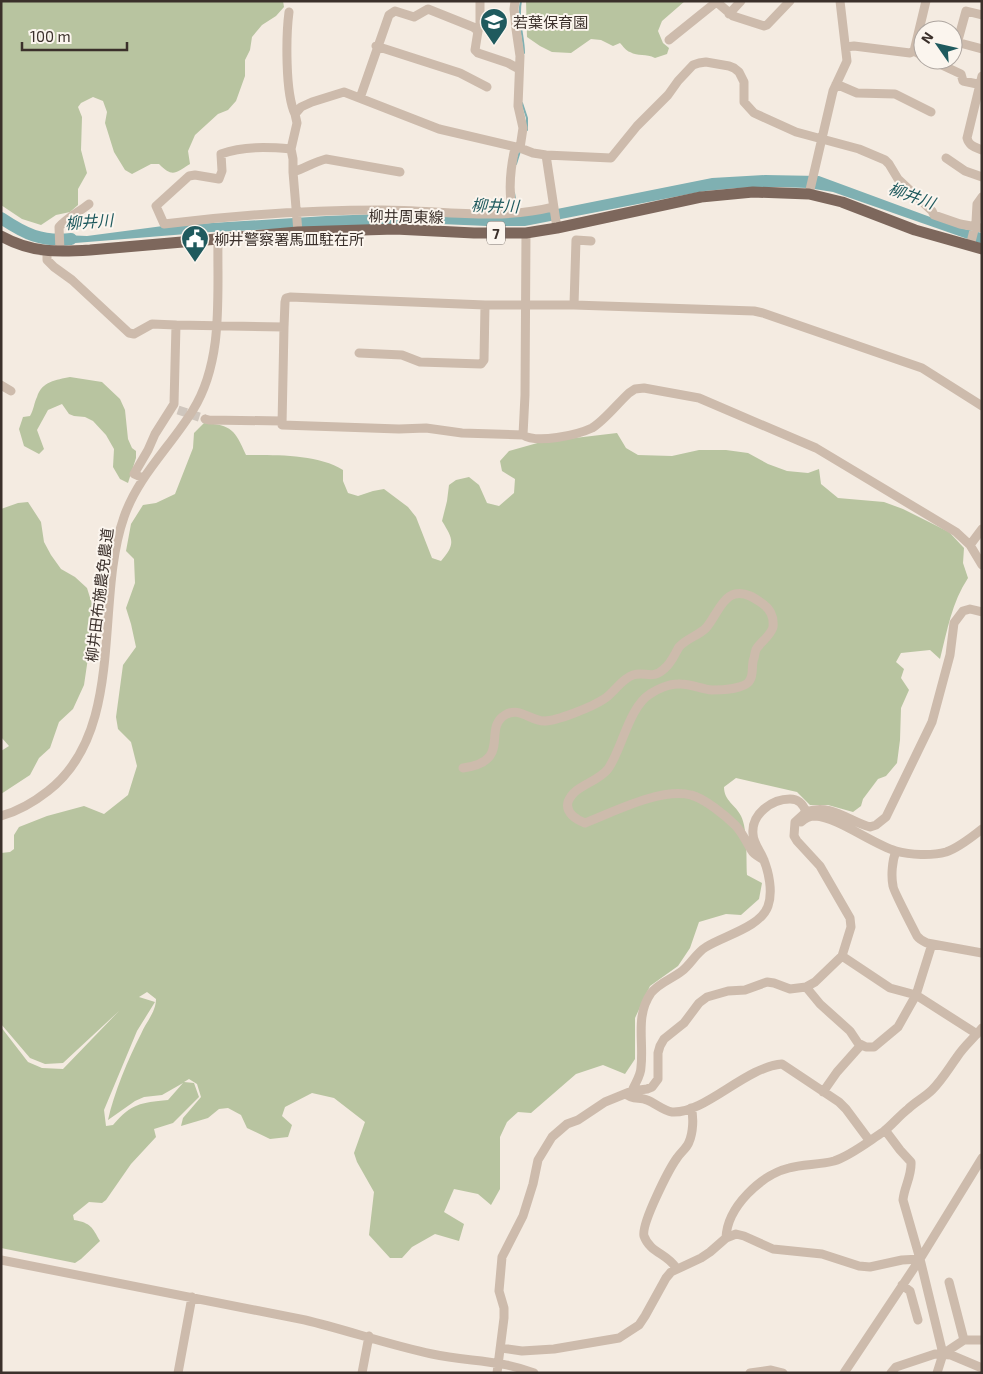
<svg xmlns="http://www.w3.org/2000/svg" width="983" height="1374" font-family="'Exo 2','Noto Sans JP',sans-serif">
<style>
.green{fill:#b8c4a0;fill-rule:evenodd}
.water{fill:#7fb0b2}
.lines{fill:none;stroke-linecap:round;stroke-linejoin:round}
.stream{stroke:#7fb0b2;stroke-width:2}
.river{stroke:#7fb0b2;stroke-width:12}
.minor-tunnel{stroke:#cfc6bd;stroke-width:9;stroke-dasharray:9 4.5;stroke-linecap:butt}
.minor{stroke:#cdbbac;stroke-width:9}
.major{stroke:#7d675c;stroke-width:11}
.labels{text-anchor:middle;dominant-baseline:central;stroke-width:4;stroke-linejoin:round;paint-order:stroke}
.shield{fill:#fbf5ee;stroke:#756b66;stroke-width:1}
.shield-label{font-size:14px;font-weight:bold;fill:#3b302b}
.poi-label{font-size:15px;fill:#3b302b;stroke:#fbf5ee;text-anchor:start}
.street-label{font-size:15px;fill:#3b302b;stroke:#fbf5ee}
.water-label{font-size:16px;font-style:italic;fill:#1f5a5e;stroke:#fbf5ee}
</style>
<rect width="100%" height="100%" fill="#f4ebe1"/>
<path class="green" d="M1,1h282l1,6 -8,9 -14,9 -10,12 -2,13 -5,10v16l-9,25 -8,9 -10,4 -23,21 -7,16 2,13c-15,9 -17,14 -31,0h-8l-19,10 -7,-4 -11,-18 -9,-29 2,-11 -4,-11 -10,-4 -12,6 -3,4 4,10 -1,33 6,23 -9,16v16l-8,7 -14,3 -15,10 -19,-6 -21,-14z
M526,1h159l-23,20 -4,10 5,12 6,5 -2,6 -12,4c-9,-5 -17,-1 -25,-6 -4,-1 -7,-6 -10,-9l-7,3 -12,-6 -10,-1 -20,14 -19,-1 -12,-6 -13,-9z
M70,377l32,5 18,17 5,11 3,29 4,9 4,3v7l-8,25 -8,-4 -7,-12 1,-18 -8,-14 -13,-14 -8,-4 -11,-1 -5,-2 -7,-10 -14,6 -11,20 7,19 -5,5 -15,-8 -5,-17 4,-12 7,-1c4,-7 4,-13 7,-19 5,-16 19,-17 33,-20z
M204,423c28,2 31,7 42,32 29,0 72,-1 97,15v11l5,12 10,3 15,-5 11,-2 24,18 8,10 16,41 9,3c15,-17 12,-22 1,-40l5,-20 2,-16 7,-5 13,-3 10,8 8,18 12,3 15,-13 1,-14 -13,-8 -2,-10 9,-10 32,-9 76,-9 9,15 12,7 34,1 27,-6h27l22,3 20,11 19,7 21,2 11,-4 2,15 17,14 46,4 19,7 46,23 15,16 -1,15 5,15c-16,24 -21,53 -28,81l-10,-9 -29,3 -5,9 8,7 -3,9 8,12 -8,18 -1,32 -3,23 -11,13 -8,3 -15,20 -2,7 -8,6 -25,-7h-18l-13,-13 -61,-14 -12,9c0,14 12,18 17,29 7,14 5,43 6,59l15,8 -3,16 -18,16 -15,-1 -27,8 -9,26 -12,18 -28,20 -15,32v41l-10,15 -22,-9 -27,9 -45,39 -13,-1 -11,10 -7,15v52l-9,16 -13,-11 -24,-5 -10,23 20,12 -5,17 -24,-7 -23,13 -10,11h-12l-21,-23 5,-43 -17,-30 -3,-9 11,-31 -31,-24 -22,-5 -27,14 -3,9 10,9 -4,12 -18,2 -23,-11 -6,-13 -13,-7 -9,1 -11,9 -27,8 2,-8 18,-21 -4,-13 -8,-5 -5,3 10,1 5,14 -26,26 -19,6 2,8 -25,27 -25,36 -4,3 -13,-1 -16,13 1,5c17,3 18,7 26,21l-19,18 -6,4 -74,-15v-221l27,35 14,6 21,1 56,-58 -56,52 -18,1 -15,-6 -29,-34v-171l9,-1 4,-3v-14l5,-8 28,-11 37,-10 20,8 24,-19 9,-29 -6,-24 -13,-13 -2,-12 7,-52 13,-18 -5,-23 -5,-16 9,-25 -1,-24 -8,-8 5,-27 12,-19 13,-2 19,-9 18,-46 1,-15zM147,992l9,7c0,13 -10,23 -15,35 -13,25 -27,59 -33,86l27,-19 9,-4 18,-2 21,-12 -15,17c-28,3 -36,3 -55,25l-7,1 -2,-16 33,-79 18,-29 -16,-5z
M28,502l13,20 3,20 7,13 10,14 14,8 12,11 5,16 -3,31 -1,23 -4,27 -11,24 -14,13 -9,26 -11,10 -9,17 -29,19v-43l8,-5 -8,-9v-228l17,-6z"/>
<path class="water" d="M765,175l54,1 141,52 22,5v11l-149,-52 -25,-4 -29,-1 -42,1 -32,3 -180,35h-38l-70,-3 -206,9 -148,12v-9l24,1 76,-10 163,-10 54,-2 142,2 190,-38z"/>
<g class="lines">
<path class="stream" d="M521,1c-4,18 3,35 3,52
M522,103l5,15v12
M516,164l4,-13
M514,193l3,17"/>
<path class="river" d="M1,218c24,16 40,24 70,21"/>
<path class="minor-tunnel" d="M178,410l27,9"/>
<path class="minor" d="M515,1l-1,8 2,20 4,27 -2,50 5,22 -3,20 13,5 13,2 65,3 26,-32 31,-31 10,-14 15,-16 6,-2 7,-1 23,4 5,2 5,4 5,10v20l10,11 42,19 63,17 26,11 4,4 9,15 34,32 2,4 26,9 22,4
M289,12c-3,23 -4,81 6,102
M729,14l12,-13
M982,15l-16,-4 -8,29 2,3 22,6
M478,31l2,-6v-24
M669,40l46,-37 4,1 14,12 31,10 3,-1 23,-24
M376,46l84,27 27,14
M846,47l8,-1 56,7 4,-2 9,5
M914,51l12,-50
M931,60l30,14 2,7 19,4
M982,76l-15,62c2,8 8,9 15,12
M836,84l21,9 38,1 36,18
M360,98l29,-83 6,-4 19,6 14,-8 45,18 5,4 -3,19 3,3 30,10 11,6
M291,149c-23,-2 -48,-3 -70,5l1,17 -3,8 -24,-4 -6,1 -33,30 8,18c72,-9 145,-14 218,-14 57,0 115,11 171,-3
M546,155l11,73
M946,158l19,13 17,6
M293,172c12,-4 21,-10 33,-13l74,13
M809,194l24,-103 14,-30 -7,-60
M513,213c-5,-21 -3,-43 2,-65
M298,232l-5,-60v-13l-2,-10 6,-26 -2,-9 6,-7 11,-5 32,-10 95,37 81,19
M970,246l6,-24 1,-18 5,-7
M47,251v9l7,7 18,13 57,53 5,1 18,-10 24,1
M60,251l-1,-24c8,-9 20,-15 30,-23
M574,305l2,-65 15,1
M284,327l-2,98 117,4 27,-1 36,5 61,2c14,9 54,0 69,-7 12,-7 26,-25 37,-35l6,-4 9,-1 55,10 117,50 140,84 14,13 12,20
M359,353l43,2 18,7 61,2 3,-4 1,-55
M1,385l10,6
M205,419l4,1 73,1
M523,435l2,-40 1,-162
M143,478l-9,-4 14,-24 7,-16 19,-30 2,-79 108,2 1,-25 1,-4 4,-1 195,8h89l180,6 9,2 159,55 60,38
M970,545l12,-16
M463,768c50,-7 19,-39 42,-53 14,-9 25,6 39,6 13,0 48,-14 60,-22 10,-6 17,-20 29,-24 12,-4 19,5 31,-6 8,-7 10,-14 15,-22 8,-9 19,-11 27,-19 9,-10 16,-31 29,-34 11,-2 20,4 28,10 7,5 11,13 10,23 -2,8 -11,14 -16,21 -2,2 -2,7 -3,10 -3,7 0,16 -4,22 -4,9 -29,10 -38,10 -11,-1 -23,-7 -34,-6 -9,0 -21,5 -28,10 -21,13 -28,55 -42,75 -11,14 -34,16 -40,33 -3,11 9,18 17,21 28,-11 77,-36 106,-28 13,3 35,21 44,30 8,8 11,17 17,26 2,4 8,6 12,9
M806,812c25,-9 42,9 64,15l6,-2 10,-8 46,-95 18,-67 4,-32 9,-12 7,-2 12,3
M1,816c18,-5 33,-14 47,-25 79,-61 46,-189 76,-274 14,-41 47,-71 69,-107 31,-50 24,-115 25,-171
M801,822c4,-4 8,-6 14,-6 23,1 57,28 81,35 14,4 36,5 50,1 12,-4 26,-15 36,-23
M896,851c-4,10 -5,25 -3,35 0,4 22,46 24,50 3,4 6,5 10,7l55,10
M842,956l48,32 26,7 61,39
M806,987l14,17 30,27 8,12 8,4h8l24,-20 18,-32 16,-51
M823,1092l14,-20 24,-27
M626,1094c6,6 14,3 21,6 8,3 17,11 25,12 33,2 73,-45 110,-48l57,38 7,7 23,31
M885,1130l15,20 11,12c1,14 -7,25 -8,38l17,59 23,95 -6,19
M726,1238c1,-31 35,-63 63,-70 14,-4 30,-3 45,-7 16,-5 35,-20 49,-29 9,-7 16,-16 25,-23 7,-7 17,-12 24,-19 10,-10 17,-22 25,-33 7,-11 17,-19 25,-29
M1,1260l304,60c42,10 84,25 127,34 36,8 66,5 102,19
M676,1268c-8,-14 -26,-15 -32,-32 -3,-12 25,-67 33,-78 4,-6 10,-10 12,-16 4,-9 5,-25 2,-34
M949,1282l15,58
M902,1285l8,6 8,29
M501,1348l21,3 32,-2 65,-11 20,-13 6,-9 21,-38 5,-6 30,-14 9,-6 16,-14 10,-4 8,2 29,13 49,5 37,12 11,1 32,-7 18,-1
M943,1354l21,-14h18
M178,1373l14,-76
M362,1373l7,-37
M497,1373l7,-55v-10l-5,-17 3,-34 21,-41 10,-32 5,-24 14,-23 15,-13 11,-4 27,-18 27,-11 15,-2 5,-2 6,-8v-26l2,-7 4,-7 20,-16 15,-20 8,-6 21,-6 17,-1 22,-8 7,1 16,6 16,-2 9,-5 27,-26 9,-29 -1,-9 -30,-52 -23,-25 -3,-5 1,-14 11,-10c-3,-8 -7,-13 -16,-13 -18,0 -39,15 -37,35 0,8 7,17 10,24 6,14 10,34 5,48 -7,21 -45,30 -62,41 -10,6 -15,17 -24,24 -10,8 -22,11 -31,22 -16,23 -7,48 -10,74 0,9 -6,16 -9,24
M750,1373l21,-3 12,3
M844,1373l76,-114 62,-101
M891,1373l5,-6 39,-13 16,1 31,13"/>
<path class="major" d="M1,236c31,17 56,16 89,14l208,-18 97,-3 79,4h52l31,-5 144,-31 52,-5 56,2 33,8 73,28 67,19"/>
</g>
<defs>
<symbol id="school-pin" viewBox="-11 -11 22 30"><path d="M0 17L-7.5 6A9.5 9.5 0 1 1 7.5 6Z" fill="#1f5a5e" stroke="#fbf5ee"/><path d="M0-5L7-2L0 1L-7-2ZM-4 1L0 2.5L4 1V4Q0 6-4 4Z" fill="#fff"/></symbol>
<symbol id="civic-pin" viewBox="-11 -11 22 30"><path d="M0 17L-7.5 6A9.5 9.5 0 1 1 7.5 6Z" fill="#1f5a5e" stroke="#fbf5ee"/><path d="M-.6-6.5H3V-4.5H.6V-3L4-1V1h2V6H-6V1h2V-1L-.6-3ZM-1.2 2.5V6h2.4V2.5Z" fill="#fff"/></symbol>
</defs>
<g fill-rule="evenodd">
<use href="#school-pin" x="478" y="6" width="32" height="43"/>
<use href="#civic-pin" x="179" y="223" width="32" height="43"/>
</g>
<g class="labels">
<rect class="shield" x="487" y="221.5" width="18" height="23" rx="4"/>
<g class="shield-label">
<text x="496" y="233">7</text>
</g>
<g class="poi-label">
<text x="513" y="22">若葉保育園</text>
<text x="214" y="239">柳井警察署馬皿駐在所</text>
</g>
<g class="street-label">
<text transform="translate(406 216) rotate(1)">柳井周東線</text>
<text transform="translate(99 595) rotate(-83)">柳井田布施農免農道</text>
</g>
<g class="water-label">
<text transform="translate(912 195) rotate(20)">柳井川</text>
<text transform="translate(495 205) rotate(2)">柳井川</text>
<text transform="translate(89 221) rotate(-4)">柳井川</text>
</g>
</g>
<rect width="983" height="1374" fill="none" stroke="#3b302b" stroke-width="5"/>
<g transform="translate(938 45) rotate(304)"><circle r="24" fill="#fbf5ee" stroke="#aea6a0"/>
<path d="M0-4L9 19L0 12L-9 19Z" fill="#1f5a5e"/>
<text y="-8" font-size="14" font-weight="bold" text-anchor="middle" fill="#3b302b">N</text>
</g>
<path d="M22 42v8h105v-8" fill="none" stroke="#3b302b" stroke-width="2.5"/>
<text x="30" y="42" font-size="15" fill="#3b302b" stroke="#fbf5ee" stroke-width="4" paint-order="stroke">100 m</text>
</svg>
